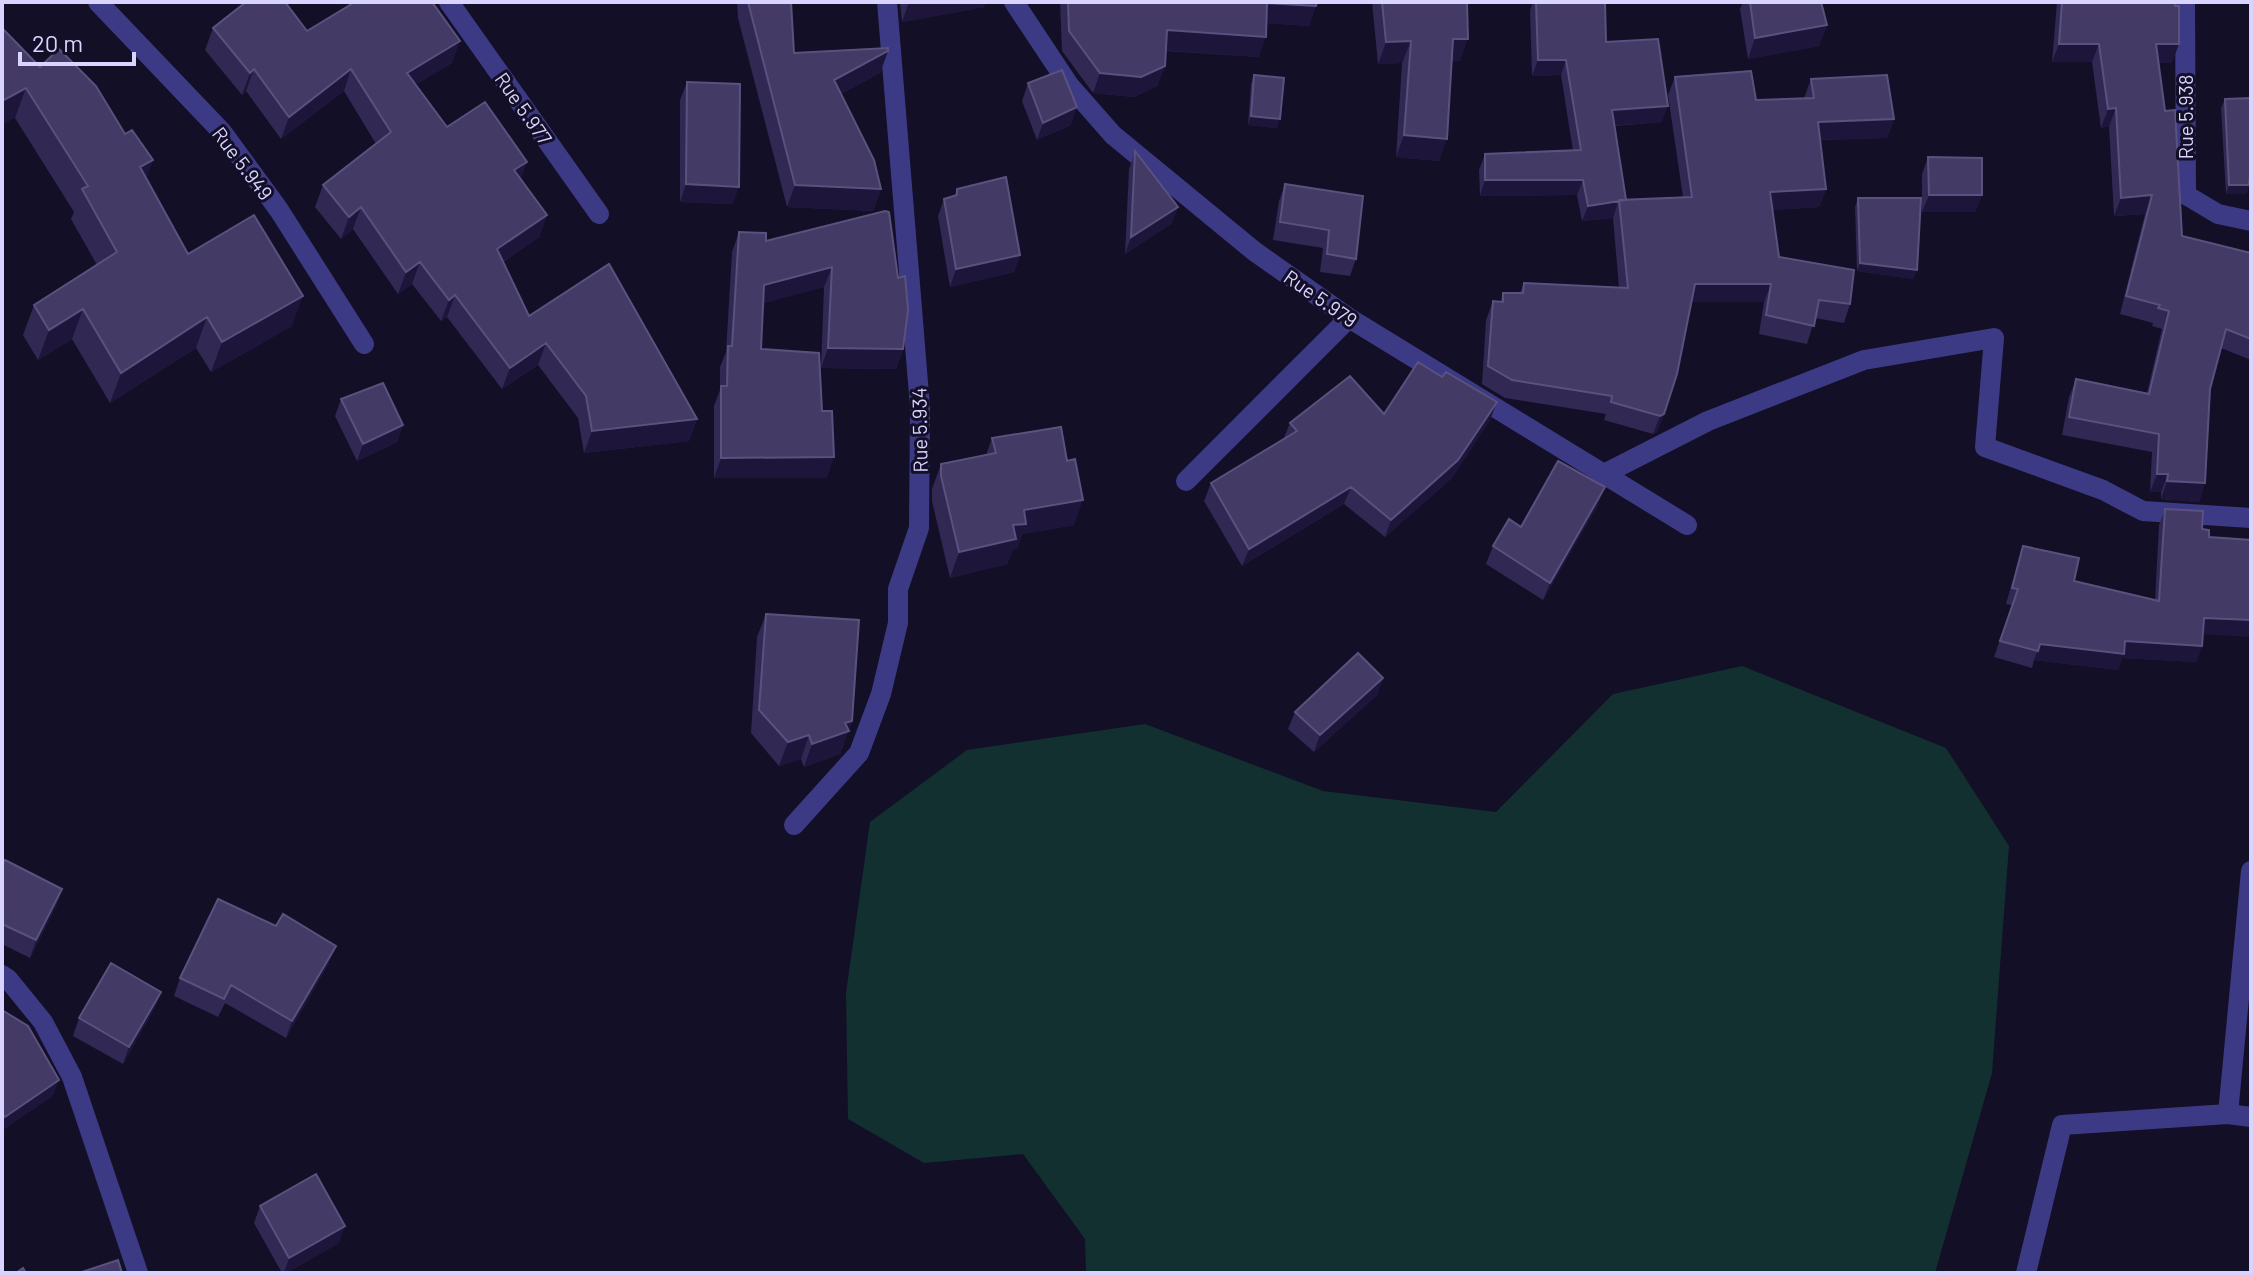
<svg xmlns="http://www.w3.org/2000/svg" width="2253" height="1275" font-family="Barlow,sans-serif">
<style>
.green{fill:#12302f}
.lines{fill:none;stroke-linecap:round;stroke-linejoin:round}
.minor{stroke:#3d3a85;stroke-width:20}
.wall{fill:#312854}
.shaded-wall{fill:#1d163a}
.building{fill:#433a66;stroke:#5a527e;stroke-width:2}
.labels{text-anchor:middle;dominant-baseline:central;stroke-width:6;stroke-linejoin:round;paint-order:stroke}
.street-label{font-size:20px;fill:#d9d4ff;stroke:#130f26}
</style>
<rect width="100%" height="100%" fill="#130f26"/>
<path class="green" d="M1742,666l204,82 63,98 -17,227 -57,200h-849l-1,-34 -62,-85 -99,9 -76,-44 -2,-126 24,-171 97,-72 178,-26 178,67 173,21 117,-118z"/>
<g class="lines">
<path class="minor" d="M98,2l124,130 57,78 85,134
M449,2l150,212
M1014,2l55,83 44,50 141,116 95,67 338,207
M2185,2l1,193 32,19 33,7
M1604,474l104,-53 156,-61 130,-22 -9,109 118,43 40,21 108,7
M1186,481l163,-163
M794,825l65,-72 22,-59 17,-71v-34l21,-61 1,-121 -33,-405
M2,975l6,4 35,43 29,55 66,196
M2228,1114l23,-243
M2026,1273l36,-148 166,-11 23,3"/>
</g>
<path class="wall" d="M737,2h54l3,51 94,-2 -8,22 -39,21 40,95 -8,22 -86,-4 -49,-189z
M900,2h85l-1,5 -82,15z
M1060,2h257l-8,24 -42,-3 -8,34 -93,-6 -1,15 -8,20 -23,11 -41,-4 -31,-42z
M1372,2h95l-7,59h-9l-12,100 -43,-4 6,-94 -24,1z
M1533,2h72l1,40 56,80 -47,4 11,74 57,-3 -15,-102 7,-18 81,23 48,-2 7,-19 83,40 -7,19 -67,2 6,49 -7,18 -47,3 7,47 71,47 -6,19 -29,-5 -8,26 -48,-10 5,-32h-72l-28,112 -7,18 -4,2 -49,-14 2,-6 -101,-16 -23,-14 4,-64 7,-19 7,1 3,-9h17l4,-10 95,4 -6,-69 -31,3 -5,-26 -97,1 -1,-26 6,-16 88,-3 -12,-76 -29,1 -2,-66z
M1743,2h78l6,23 -8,21 -71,13 -8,-50z
M2057,2h118l-3,61h-14l24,173 69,17v107l-30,-12 -11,41 -5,94 -6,19 -38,-3v-7h-11l2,-40 -90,-17 7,-38 7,-18 71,14 15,-64 -10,-3 1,-3 -33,-9 25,-100 -31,2 -5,-90 -8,2 -9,-66h-40z
M2,28l38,39 85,67 28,26 -7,19 42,75 104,72 -81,46 -15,-24 -86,55 -38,-64 -34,21 -15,-25 11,-30 63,-40 -26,-46 3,-7 -59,-94z
M213,28l94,3 145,32 -37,22 32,42 74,52 26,36 -8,22 -36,25 26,54 168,103 -8,22 -105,12 -6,-35 -40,-53 -36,24 -55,-72 -6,4 -29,-37 -14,10 -45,-65 -12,10 -26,-32 8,-22 53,-41 -32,-53 -63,48 -35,-48 -4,4 -37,-45z
M1254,75l23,53 -29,-3 3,-41z
M687,82l46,122 -53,-2v-102z
M1028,83l43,42 -34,15 -15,-39z
M2225,99l24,86 -3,9h-20l-5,-86z
M1135,151l43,56 -7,17 -46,30 4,-85z
M1928,157l54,38 -7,17h-53v-38z
M1285,184l71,75 -6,17 -30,-4 3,-24 -50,-8 6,-39z
M957,189l63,66 -6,17 -64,15 -12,-71 6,-17 10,-3z
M1858,198l59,72 -4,9 -56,-8 -2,-64z
M885,211l18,138 -7,20 -75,-1 3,-81 -61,16 -2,46 66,129h-113v-72l6,-16v-23l6,-15 6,-100 7,-20 27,9z
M341,399l62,26 -6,17 -40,19 -22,-45z
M1384,414l106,6 -38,58 -67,59 -41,-33 -102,62 -38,-65 7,-18 72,-43 7,-17z
M992,438l82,87 -52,9 -5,15h-4l-6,15 -57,14 -18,-77v-12l9,-25 45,-9z
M1598,505l-55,95 -57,-36 7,-18 28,-19z
M2165,509l37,20 1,105 -1,12 -6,16 -74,-4 -4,12 -84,-10 -2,8 -38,-11 18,-52 -6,-1 12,-42 5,-16 51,35 81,19 4,-75z
M766,614l86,107 -12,33 -36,13 -3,-8 -22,7 -28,-33 6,-96z
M1383,678l-6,17 -63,57 -26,-23 7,-17z
M2,865l60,24 -6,17 -26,52 -28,-14z
M329,963l-43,75 -61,-35 -7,14 -44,-21 6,-18z
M161,992l-7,17 -31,55 -50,-28 6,-18z
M260,1206l79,37 -53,30h-4l-28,-50z"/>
<path class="shaded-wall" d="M909,2h76l-1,5 -82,15z
M1267,3l49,3 -7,20 -49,-3z
M1827,25l-8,21 -71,13 7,-21z
M1167,30l99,7 -7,20 -100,-7z
M1453,39h15l-8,22 -16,1z
M460,41l-8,22 -53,32 8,-22z
M1411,41l-9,22 -24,1 8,-22z
M2059,44h40l-7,18h-40z
M2156,44h23l-7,19h-23z
M888,51l-8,22 -54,29 8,-22z
M1538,60h28l-5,15 -29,1z
M1165,66l-8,20 -23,11 -41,-4 7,-20z
M254,69l-8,22 -4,4 8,-22z
M351,69l-7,22 -63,48 8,-22z
M26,88l-11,30 -13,7v-24z
M1668,106l-6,16 -55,4 5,-16z
M1077,107l-6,18 -34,15 6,-17z
M2116,108l-7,18 -8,2 7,-19z
M1251,116l29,3 -3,9 -29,-3z
M1894,119l-7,19 -76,2 7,-18z
M1404,135l43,4 -8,22 -43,-4z
M153,160l-11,30 -2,-23z
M527,162l-8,22 -5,-14z
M1485,180h98l-6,15 -97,1z
M686,184l53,3 -6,17 -53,-2z
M795,185l86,4 -8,22 -86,-4z
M2229,185h20l-3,9h-20z
M1826,189l-7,18 -56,4 7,-19z
M1929,195h53l-7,17h-53z
M2152,195l-7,19 -31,2 7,-18z
M1618,202l-5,16 -31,3 6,-15z
M361,207l-8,22 -12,10 8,-22z
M1178,207l-7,17 -46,30 6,-17z
M547,215l-8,22 -50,34 8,-22z
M1020,255l-6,17 -64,15 6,-18z
M420,262l-8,22 -14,10 8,-22z
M1860,263l57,7 -4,9 -56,-8z
M832,267l-8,20 -67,18 7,-20z
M1695,284h76l-7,18h-75z
M455,295l-8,22 -6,4 8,-21z
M303,296l-11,30 -81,46 11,-30z
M83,309l-11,30 -34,21 11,-30z
M207,317l-11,31 -86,55 11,-30z
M546,343l-8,22 -36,24 8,-21z
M828,348l75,1 -7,20 -75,-1z
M1497,402l-7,18 -38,58 -67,59 6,-17z
M1664,414l-7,18 -4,2 7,-18z
M697,419l-8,22 -105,12 8,-22z
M403,425l-6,17 -40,19 6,-17z
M834,457l-7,21h-113l7,-20z
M2157,474h11l-7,18h-11z
M2167,481l38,2 -6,19 -38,-3z
M1351,487l-7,17 -102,62 7,-17z
M1605,487l-7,18 -55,95 7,-17z
M1083,500l-9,25 -52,9 -5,15h-4l-6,15 -57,14 9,-26 65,-42z
M2204,618l47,2v17l-53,-3z
M2125,641l77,5 -6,16 -74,-4 -4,12 -84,-10 6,-16z
M1383,678l-6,17 -63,57 6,-17z
M852,721l-12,33 -36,13 8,-23 33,-21z
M809,735l-8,24 -22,7 9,-24z
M62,889l-6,17 -26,52 6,-18z
M336,946l-7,17 -43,75 6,-17z
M161,992l-7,17 -31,55 6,-17z
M59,1080l-6,16 -51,35v-7l3,-7z
M345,1226l-6,17 -53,30h-2l5,-15z"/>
<path class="building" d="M246,2h39l22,29 48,-29h77l28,39 -53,32 40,54 38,-25 42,60 -13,8 33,45 -50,34 32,67 80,-52 88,155 -105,12 -6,-35 -40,-53 -36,25 -55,-73 -6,5 -29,-38 -14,10 -45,-65 -12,10 -26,-32 68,-53 -40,-63 -62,48 -35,-48 -4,4 -37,-45z
M748,2h43l3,51 94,-5v3l-54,29 40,80 7,29 -86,-4z
M1068,2h249l-1,4 -49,-3 -1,34 -99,-7 -2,36 -24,11 -41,-4 -31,-42z
M1382,2h85l1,37h-15l-6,100 -43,-4 7,-94 -25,1z
M1536,2h69l1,40 52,-3 10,67 -56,4 14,90 -38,6 -5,-26h-98v-26l96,-4 -15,-90h-28z
M1750,2h71l6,23 -72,13z
M2062,2h113v4h4v38h-23l9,67 10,-1 7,126 69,17v86l-25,-10 -16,60 -5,94 -38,-2 1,-7h-11l2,-40 -90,-17 7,-38 73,15 20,-83 -11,-3 2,-3 -34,-9 26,-101 -31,3 -5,-90 -8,1 -9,-65h-40z
M2,28l38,39 19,-18 37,37 29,48 7,-4 21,30 -13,7 48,87 66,-39 49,81 -81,46 -15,-25 -86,56 -38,-64 -34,21 -15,-25 83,-53 -35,-63 6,-3 -62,-98 -24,13z
M1062,70l15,37 -34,16 -15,-40z
M1751,71l5,29 58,-2 -3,-19 76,-4 7,44 -76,3 8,67 -56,3 9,65 75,13 -4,34 -31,-4 -5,26 -48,-11 5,-31h-76l-18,90 -13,40 -4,2 -49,-14 1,-6 -100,-16 -24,-14 5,-65 10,1v-9h20l1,-10 104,5 -9,-88 73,-3 -17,-120z
M1254,75l30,3 -4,41 -29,-3z
M687,82l53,2 -1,103 -53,-3z
M2251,98v62l-2,25h-20l-4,-86z
M1135,151l43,56 -47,30z
M1928,157l54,1v37h-53z
M1006,177l14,78 -64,14 -12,-70 13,-4v-6z
M1285,184l78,12 -7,63 -29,-5 2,-24 -49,-8z
M1858,198h63l-4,72 -57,-7z
M885,211l4,1 9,66 7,-2 3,34 -5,39 -75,-1 4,-81 -68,18 -3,64 58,4 3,58h10l2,46 -113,1v-72h6l1,-40h4l7,-114 27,1v8z
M1418,362l24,15 4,-5 51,30 -39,58 -67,60 -40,-33 -102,62 -38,-66 86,-52 -7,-8 60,-47 34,38z
M383,383l20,42 -40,19 -22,-45z
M1061,427l6,34 8,-2 8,41 -59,10 2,14 -13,1 3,14 -57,13 -18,-76v-12l55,-11 -4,-15z
M1558,461l47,26 -55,96 -57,-37 16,-27 12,8z
M2165,509l38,2 -1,18 7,1v7l42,3v80l-47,-2 -2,28 -77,-5 -1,13 -84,-10 -2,7 -38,-10 18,-52 -6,-1 11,-42 56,12 -5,23 85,20z
M766,614l93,6 -7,101 -7,2 4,8 -37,13 -3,-9 -21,7 -29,-32z
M1358,653l25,25 -63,57 -25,-23z
M5,860l57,29 -26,51 -34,-16v-59z
M218,899l58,27 7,-12 53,32 -44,75 -61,-36 -7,14 -44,-21z
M111,963l50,29 -32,55 -50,-29z
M2,1010l26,16 31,54 -54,37 -3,-4v-34l1,-1 -1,-1z
M316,1174l29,52 -56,32 -29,-52z
M118,1260l4,13h-40v-1z
M23,1268l3,5h-10z"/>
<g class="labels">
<g class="street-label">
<text transform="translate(524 108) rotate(55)">Rue 5.977</text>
<text transform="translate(2185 117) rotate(-90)">Rue 5.938</text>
<text transform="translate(243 163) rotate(53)">Rue 5.949</text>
<text transform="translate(1321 298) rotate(35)">Rue 5.979</text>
<text transform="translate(919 430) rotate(-91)">Rue 5.934</text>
</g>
</g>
<rect width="2253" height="1275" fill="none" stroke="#d9d4ff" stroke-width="8"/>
<path d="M20 52v12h114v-12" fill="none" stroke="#d9d4ff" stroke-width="4"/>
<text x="32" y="52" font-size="24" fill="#d9d4ff" stroke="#130f26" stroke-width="6" paint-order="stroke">20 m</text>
</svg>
